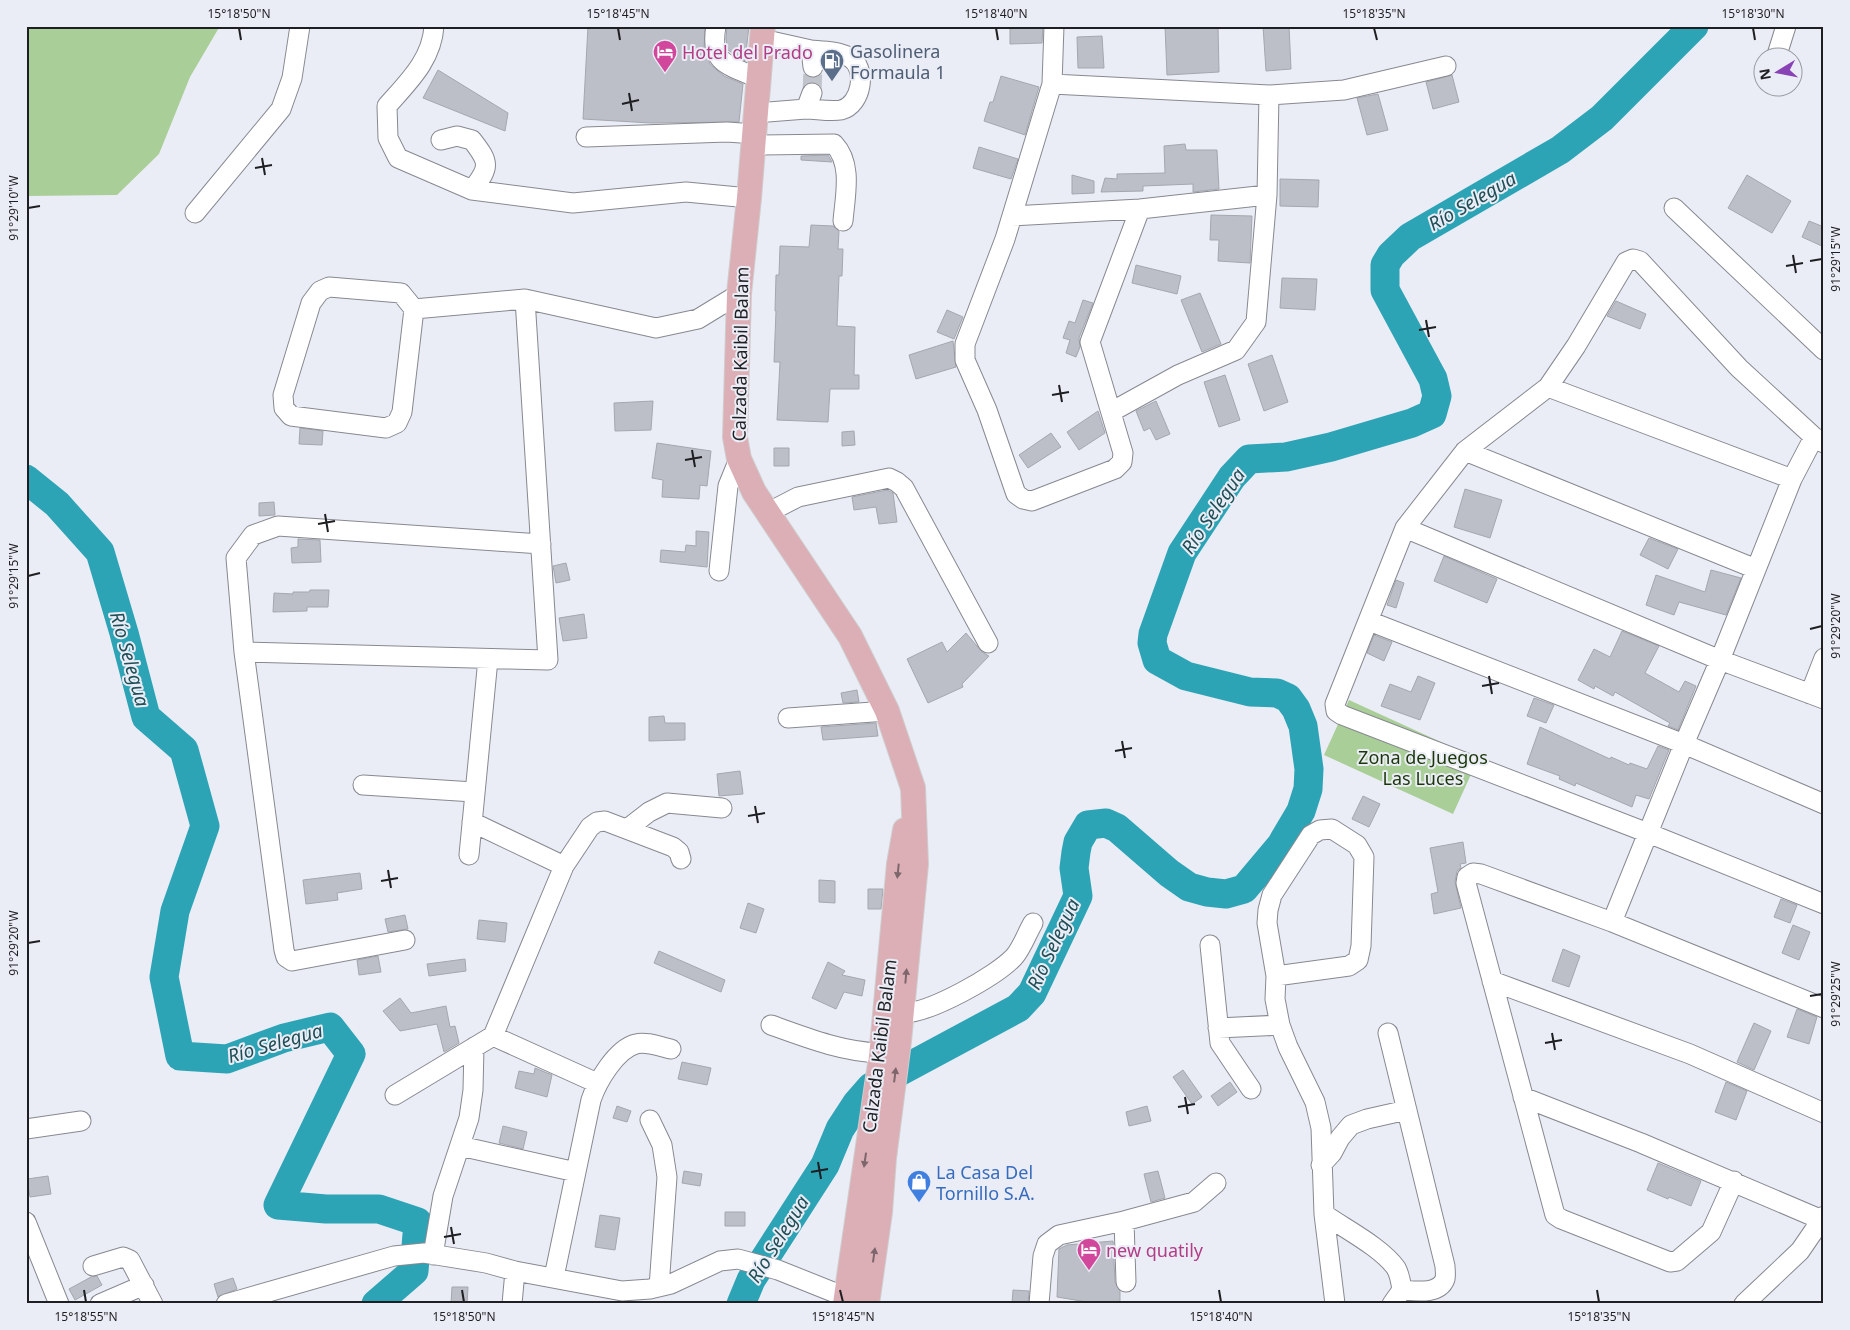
<svg xmlns="http://www.w3.org/2000/svg" width="1850" height="1330" font-family="'Noto Sans',sans-serif">
<style>
.green{fill:#a9ce97}
.lines{fill:none;stroke-linecap:round;stroke-linejoin:round}
.river{stroke:#2da4b5;stroke-width:29}
.building{fill:#bdbfc8;stroke:#a5a7af}
.minor-tunnel{stroke:#c2c4cc;stroke-width:19;stroke-dasharray:19 9;stroke-linecap:butt}
.minor-casing{stroke:#878991;stroke-width:21}
.major-casing{stroke:#cecece;stroke-width:26}
.minor{stroke:#fff;stroke-width:19}
.major{stroke:#dcafb6;stroke-width:24}
.oneway{fill:#7d676c}
.ticks{fill:none;stroke:#1e1f22;stroke-width:2}
.labels{text-anchor:middle;dominant-baseline:central;stroke-width:4;stroke-linejoin:round;paint-order:stroke}
.service-label{font-size:18px;fill:#4e5e75;stroke:#ebedf6;text-anchor:start}
.hotel-label{font-size:18px;fill:#b23c85;stroke:#ebedf6;text-anchor:start}
.street-label{font-size:18px;fill:#1e1f22;stroke:#ebedf6}
.park-label{font-size:18px;fill:#1b3708;stroke:#ebedf6}
.shop-label{font-size:18px;fill:#366cbe;stroke:#ebedf6;text-anchor:start}
.water-label{font-size:19px;font-style:italic;fill:#1e4e56;stroke:#ebedf6}
.neatline{fill:none;stroke:#1e1f22;stroke-width:2}
.ticks-label{font-size:12px;text-anchor:middle;fill:#1e1f22}
</style>
<rect width="100%" height="100%" fill="#ebedf6"/>
<path class="green" d="M26,26h194l-30,51 -31,77 -42,41 -91,1z
M1349,700l129,59 -25,55 -129,-59z"/>
<g class="lines">
<path class="river" d="M26,479l31,25 43,48 24,81 22,84 38,33 21,76 -30,85 -11,66 16,79 47,3 57,-21 46,-11 21,27 -73,151 48,4h53l39,13 -4,49 -38,33
M741,1304l10,-24 74,-115 15,-36 17,-26 14,-16 147,-79 14,-15 46,-97 -4,-28 2,-16 2,-10 10,-17 18,-2 11,5 52,45 20,14 18,5 19,2 18,-5 37,-44 20,-34 7,-22 1,-20 -6,-43 -7,-17 -8,-11 -11,-5 -27,-1 -64,-16 -29,-16 -5,-17 1,-9 29,-81 50,-76 17,-18 37,-2 45,-10 81,-24 20,-9 5,-18 -4,-17 -48,-89v-25l6,-10 19,-18 150,-87 42,-32 92,-92"/>
</g>
<path class="building" d="M588,26h117l-1,24 6,14 14,12 19,8 -4,38 -88,1 -68,-4z
M727,26h22l-4,35 -17,-11 -2,-11z
M1010,26h33l-1,17 -32,1z
M1165,26h53l1,46 -52,3z
M1263,26h26l2,43 -25,2z
M1102,36l2,32h-26l-1,-31z
M438,70l70,43 -3,18 -82,-33z
M1452,75l7,27 -26,7 -7,-27z
M1001,76l38,11 -14,48 -41,-14 6,-19h3z
M1378,94l10,36 -21,5 -10,-37z
M1185,144l1,6h31l2,39 -26,3v-8l-50,2v5l-42,1 4,-14 12,1v-5l48,-1 -1,-27z
M979,147l39,12 -7,20 -38,-11z
M828,155l4,7 -31,-2v-4z
M1072,175l22,6v12l-22,1z
M1747,175l44,26 -19,32 -44,-25z
M1280,179l39,1 -1,27 -38,-1z
M1211,215l41,1 -2,47 -32,-2 1,-21h-9z
M1809,221l15,6v20l-22,-10z
M811,225l22,1 6,5 -1,18h5l-1,27h-3l-2,50 18,1 -1,48h5v14h-29l-2,33 -51,-2 3,-58h-6l2,-51h-1l1,-36h3l1,-29 29,1z
M1136,265l45,11 -4,18 -45,-11z
M1282,278l35,1 -2,31 -35,-2z
M1200,293l21,51 -19,8 -21,-52z
M1083,300l10,3 -14,35 1,9 -4,10 -10,-4 4,-13 -7,-2 6,-17 6,2z
M1616,301l30,13 -6,15 -33,-13z
M947,310l16,7 -9,22 -17,-7z
M953,341l3,26 -40,12 -7,-24z
M1272,355l16,47 -24,9 -16,-47z
M1225,375l15,45 -21,7 -15,-45z
M653,401l-2,29 -36,1 -1,-28z
M1156,401l14,33 -14,6 -6,-12 -6,3 -8,-20z
M1098,411l7,22 -26,17 -12,-18z
M300,428l23,3 -1,14 -23,-1z
M854,431l1,14 -13,1v-14z
M1051,433l10,14 -33,21 -9,-13z
M657,443l54,8 -4,35 -7,-1 -1,14 -37,-2 1,-17 -11,-2z
M774,448h15v18h-15z
M1465,489l37,11 -12,38 -36,-11z
M887,490l6,3 4,29 -18,2 -3,-17 -22,3 -2,-13z
M274,502l1,13 -16,1v-13z
M696,531l13,1 -2,35 -47,-5 1,-12 24,2 1,-7 10,1z
M1649,538l29,11 -10,20 -28,-14z
M298,539l22,1 1,22 -29,1 -1,-15 7,-1z
M1444,556l53,23 -10,24 -53,-22z
M566,563l4,17 -14,3 -3,-17z
M1711,570l30,8 -15,37 -47,-13 -5,13 -28,-10 10,-30 49,17z
M1396,580l8,3 -8,25 -9,-3z
M310,590h19l-1,17h-21v4l-34,1 1,-19 19,1v-2h16z
M584,614l3,24 -24,3 -4,-23z
M1622,631l37,15 -14,27 34,19 6,-11 11,5 -18,44 -10,-4 2,-3 -55,-31 -2,4 -18,-10 -1,3 -16,-9 16,-31 16,8z
M966,633l16,19 7,4 -27,28 1,3 -35,16 -21,-44 35,-17 5,10z
M1374,635l18,7 -8,19 -17,-8z
M1418,676l17,7 -15,37 -39,-14 9,-22 21,8z
M857,690l2,12 -16,1 -2,-10z
M1534,698l20,7 -8,18 -19,-7z
M664,716l1,7h20v17l-36,1v-24z
M876,723l2,13 -55,4 -2,-13z
M1540,727l70,32 1,-2 18,8 1,-2 17,6 11,-23 11,4 -20,49 -13,-4 -4,12 -56,-24 -1,3 -16,-7 1,-3 -33,-12z
M740,771l3,23 -24,2 -2,-22z
M1363,796l17,8 -11,23 -17,-8z
M1463,842l3,21 -6,1 1,4 -4,3 -2,11 6,26 -27,6 -3,-20 7,-2 -8,-44z
M360,873l2,16 -25,4 1,7 -32,4 -3,-24z
M819,880l16,1v22l-16,-1z
M868,889h15l-2,20h-13z
M1781,899l16,6 -7,18 -16,-6z
M748,903l16,6 -8,24 -16,-5z
M405,915l3,14 -20,3 -3,-13z
M479,920l28,3 -2,19 -28,-3z
M1793,925l17,7 -11,28 -17,-7z
M1563,949l17,7 -11,31 -17,-6z
M659,951l66,29 -4,12 -67,-29z
M378,956l3,16 -22,3 -2,-15z
M465,959l1,12 -37,5 -2,-12z
M828,962l17,9 -3,4 23,5 -3,16 -18,-4 -8,17 -24,-11z
M400,998l11,15 35,-7 4,21 5,-1 4,17 -15,9 -7,-28 -37,7 -17,-20z
M1797,1009l20,8 -8,27 -22,-7z
M1754,1023l17,8 -17,39 -17,-8z
M682,1062l29,6 -4,17 -29,-6z
M535,1068l17,7 -5,22 -32,-9 4,-17 15,3z
M1183,1070l19,27 -10,7 -19,-27z
M1230,1082l7,10 -19,14 -7,-10z
M1726,1082l21,9 -11,29 -21,-8z
M617,1106l14,5 -4,11 -14,-4z
M1147,1106l4,15 -22,5 -3,-14z
M503,1126l24,6 -4,17 -24,-6z
M1658,1163l43,18 -10,25 -22,-9 -1,2 -21,-9z
M684,1171l18,3 -2,12 -18,-3z
M1158,1171l7,27 -14,4 -7,-28z
M48,1176l3,18 -21,3 -3,-18z
M725,1212h20v14h-20z
M600,1215l20,3 -5,32 -20,-3z
M1113,1241l2,41 5,9v13h-21l-42,-7 2,-48 8,-4z
M97,1276l5,9 -27,15 -6,-11 22,-12z
M233,1278l4,11 -19,8 -4,-13z
M452,1287h16l-1,17h-16z
M1013,1290l16,1 -1,13h-16z"/>
<g class="lines">
<path class="minor-tunnel" d="M812,93l1,-26"/>
<defs>
<path id="minor" d="M434,26c-2,34 -26,56 -47,80l1,32 10,20 74,32 101,13 113,-11 63,6
M716,26c-7,40 13,38 43,53
M1054,26l-2,58 -47,155 -40,105v16l22,50 29,84 7,5 9,2 83,-32 7,-7 1,-9 -33,-111 50,-133
M762,39l49,11 2,17
M1776,58l10,-32
M1052,84l217,11 75,-5 102,-24
M806,109c10,0 24,3 35,1 21,-5 27,-43 8,-53 -11,-6 -26,-6 -38,-7
M756,113l50,-4 6,-16
M586,137l141,-5 28,2
M441,140l16,-4 15,4c18,23 18,27 0,50
M754,145l80,-1c19,20 11,52 9,77
M1674,208l150,142
M195,213l86,-104 11,-31 8,-52
M1012,216l128,-7 127,-14
M329,287l72,6 13,16 -12,103 -5,11 -11,5 -95,-12 -7,-8 -1,-13 28,-92 9,-12z
M414,309l111,-10 131,29 42,-9 41,-25
M1548,387l244,92
M1111,412l67,-37 58,-25 20,-28 11,-127 2,-100
M1824,443l-10,-6 -75,-69 -99,-107 -7,-2 -7,3 -50,84 -28,41 -83,64 -60,77 -70,176 1,7 6,4 306,118 176,71
M1465,451l291,118
M767,513l31,-16 91,-19 8,4 7,6 84,155
M1405,528l315,132 104,39
M719,571l9,-85 11,-27
M1369,621l315,123 140,60
M244,652l304,8 -23,-361
M1810,694l14,-36
M788,718l99,-7
M363,785l111,7
M472,822l92,44
M627,829l22,-17 18,-9 55,5
M469,855l19,-196
M1612,922l72,-178 36,-84 72,-181 22,-42
M405,940l-113,21 -6,-4 -2,-7 -40,-298 -8,-94 17,-23 25,-9 263,18
M1210,945l10,98 31,46
M1276,976l73,-10 9,-6 3,-14 3,-89 -7,-12 -25,-16 -12,1 -9,5 -39,60 -4,15 -1,13 9,53 -1,23 5,26 8,22 27,55 6,26 3,86 11,90
M1492,981l198,73 134,59
M902,1013c27,1 94,-37 112,-56 8,-9 13,-24 19,-34
M771,1025c36,13 72,27 110,28
M1218,1028l62,-3
M1388,1033l57,233c0,3 1,9 0,13 -6,16 -30,12 -43,11
M493,1036l104,47
M395,1095l98,-59 71,-170 26,-39 7,-5 8,-1 68,26 6,5 2,7
M1523,1097l118,46 181,77
M650,1120l12,25 5,32 -8,110
M26,1129l55,-8
M460,1146l116,26
M1321,1165l11,-12 8,-15 11,-13 16,-6 40,-9
M1734,1181l-23,51 -34,29 -7,1 -109,-43 -6,-4 -89,-332 1,-6 6,-4 8,1 131,48 212,86
M1324,1214c21,15 57,33 72,54 4,7 5,15 6,22l-10,14
M1124,1221l2,61
M26,1222l33,82
M433,1255l10,-59 26,-78 4,-28 1,-43
M93,1266l30,-9 7,3 23,44
M554,1277l37,-177c6,-18 25,-51 45,-56 10,-3 25,3 35,5
M100,1304l44,-19
M226,1304l168,-48 30,-3 62,10 29,8 107,20 28,-2 21,-5 49,-23 18,-2 40,11 80,32
M512,1304l3,-33
M1039,1304l4,-48 4,-12 12,-9 65,-14 70,-19 22,-19
M1744,1304l56,-53 24,-35"/>
<path id="major" d="M763,26l-14,172 -10,96 -4,143 4,22 15,33 96,144 37,75 26,77 3,76 -17,177 -15,117 -4,54 -13,92
M845,1304l36,-247 18,-193 6,-34"/>
</defs>
<use href="#minor" class="minor-casing"/>
<use href="#major" class="major-casing"/>
<use href="#minor" class="minor"/>
<use href="#major" class="major"/>
</g>
<defs><path id="oneway-solid" d="M-6-.8H1V-3.2L6.5 0L1 3.2V.8H-6Z" transform="scale(1.25)"/></defs>
<g class="oneway">
<use href="#oneway-solid" transform="translate(898 871) rotate(96)"/>
<use href="#oneway-solid" transform="translate(906 976) rotate(-85)"/>
<use href="#oneway-solid" transform="translate(895 1075) rotate(-83)"/>
<use href="#oneway-solid" transform="translate(865 1160) rotate(98)"/>
<use href="#oneway-solid" transform="translate(874 1255) rotate(-82)"/>
</g>
<path class="ticks" d="M239,28l2,12M618,28l2,12M996,28l2,12M1374,28l3,12M1753,28l2,12M629,93l3,18M622,104l17,-4M262,158l3,17M255,168l17,-3M28,208l12,-2M1793,255l3,18M1810,261l12,-2M1786,266l17,-3M1426,320l3,17M1419,330l17,-3M1059,385l3,17M1052,395l17,-3M692,450l3,17M685,460l17,-3M325,514l3,18M318,524l17,-3M28,576l12,-3M1810,629l12,-3M1489,676l3,18M1482,686l17,-3M1122,741l3,17M1115,751l17,-3M755,806l3,17M748,816l17,-3M388,870l3,18M381,881l17,-3M28,943l12,-2M1810,996l12,-2M1552,1033l3,17M1545,1043l17,-3M1185,1097l3,17M1178,1107l17,-3M818,1162l3,17M811,1172l17,-3M451,1227l3,17M444,1237l17,-3M84,1290l2,12M462,1290l2,12M840,1290l3,12M1219,1290l2,12M1597,1290l2,12"/>
<defs>
<symbol id="hotel-pin" viewBox="-11 -11 22 30"><path d="M0 17L-7.5 6A9.5 9.5 0 1 1 7.5 6Z" fill="#d1479c" stroke="#ebedf6"/><path d="M-6-4.5h1.5V1H6V5H4.5V3h-9V5H-6ZM-4 0a1.8 1.8 0 1 1 3.6 0ZM.5 0V-2.5h3Q6-2.5 6 0Z" fill="#fff"/></symbol>
<symbol id="fuel-pin" viewBox="-11 -11 22 30"><path d="M0 17L-7.5 6A9.5 9.5 0 1 1 7.5 6Z" fill="#5c6f8a" stroke="#ebedf6"/><path d="M-5.5-6h7V0h2V4h1.3V-2.5L3-4.5l.8-.8L6-3V5H2.5V1h-1V6h-7ZM-4.2-4.7v3.2H.2V-4.7Z" fill="#fff"/></symbol>
<symbol id="shop-pin" viewBox="-11 -11 22 30"><path d="M0 17L-7.5 6A9.5 9.5 0 1 1 7.5 6Z" fill="#3f7fe0" stroke="#ebedf6"/><path d="M-5-2.5h2.3a2.7 3.5 0 0 1 5.4 0H5L5.5 6h-11ZM-1.5-2.5h3a1.5 2.3 0 0 0-3 0Z" fill="#fff"/></symbol>
</defs>
<g fill-rule="evenodd">
<use href="#hotel-pin" x="651" y="38" width="28" height="38"/>
<use href="#fuel-pin" x="818" y="47" width="28" height="38"/>
<use href="#shop-pin" x="905" y="1168" width="28" height="38"/>
<use href="#hotel-pin" x="1075" y="1236" width="28" height="38"/>
</g>
<g class="labels">
<g class="service-label">
<text x="850" y="51">Gasolinera<tspan x="850" dy="21">Formaula 1</tspan></text>
</g>
<g class="hotel-label">
<text x="682" y="52">Hotel del Prado</text>
<text x="1106" y="1250">new quatily</text>
</g>
<g class="street-label">
<text transform="translate(740 354) rotate(-89)">Calzada Kaibil Balam</text>
<text transform="translate(879 1046) rotate(-83)">Calzada Kaibil Balam</text>
</g>
<g class="park-label">
<text x="1423" y="757">Zona de Juegos<tspan x="1423" dy="21">Las Luces</tspan></text>
</g>
<g class="shop-label">
<text x="936" y="1172">La Casa Del<tspan x="936" dy="21">Tornillo S.A.</tspan></text>
</g>
<g class="water-label">
<text transform="translate(1472 201) rotate(-30)">Río Selegua</text>
<text transform="translate(1213 511) rotate(-56)">Río Selegua</text>
<text transform="translate(130 659) rotate(74)">Río Selegua</text>
<text transform="translate(1053 944) rotate(-65)">Río Selegua</text>
<text transform="translate(275 1043) rotate(-16)">Río Selegua</text>
<text transform="translate(778 1239) rotate(-58)">Río Selegua</text>
</g>
</g>
<rect width="1850" height="1330" fill="none" stroke="#ebedf6" stroke-width="55"/>
<g transform="translate(1778 72) rotate(260)"><circle r="24" fill="#ebedf6" stroke="#999ba1"/>
<path d="M0-4L9 19L0 12L-9 19Z" fill="#8842b6"/>
<text y="-8" font-size="14" font-weight="bold" text-anchor="middle" fill="#1e1f22">N</text>
</g>
<rect x="28" y="28" width="1794" height="1274" class="neatline"/>
<g class="ticks-label">
<text x="239" y="18">15°18'50"N</text>
<text x="618" y="18">15°18'45"N</text>
<text x="996" y="18">15°18'40"N</text>
<text x="1374" y="18">15°18'35"N</text>
<text x="1753" y="18">15°18'30"N</text>
<text transform="translate(14 208) rotate(-90)" y="4">91°29'10"W</text>
<text transform="translate(1836 259) rotate(-90)" y="4">91°29'15"W</text>
<text transform="translate(14 576) rotate(-90)" y="4">91°29'15"W</text>
<text transform="translate(1836 626) rotate(-90)" y="4">91°29'20"W</text>
<text transform="translate(14 943) rotate(-90)" y="4">91°29'20"W</text>
<text transform="translate(1836 994) rotate(-90)" y="4">91°29'25"W</text>
<text x="86" y="1321">15°18'55"N</text>
<text x="464" y="1321">15°18'50"N</text>
<text x="843" y="1321">15°18'45"N</text>
<text x="1221" y="1321">15°18'40"N</text>
<text x="1599" y="1321">15°18'35"N</text>
</g>
</svg>
